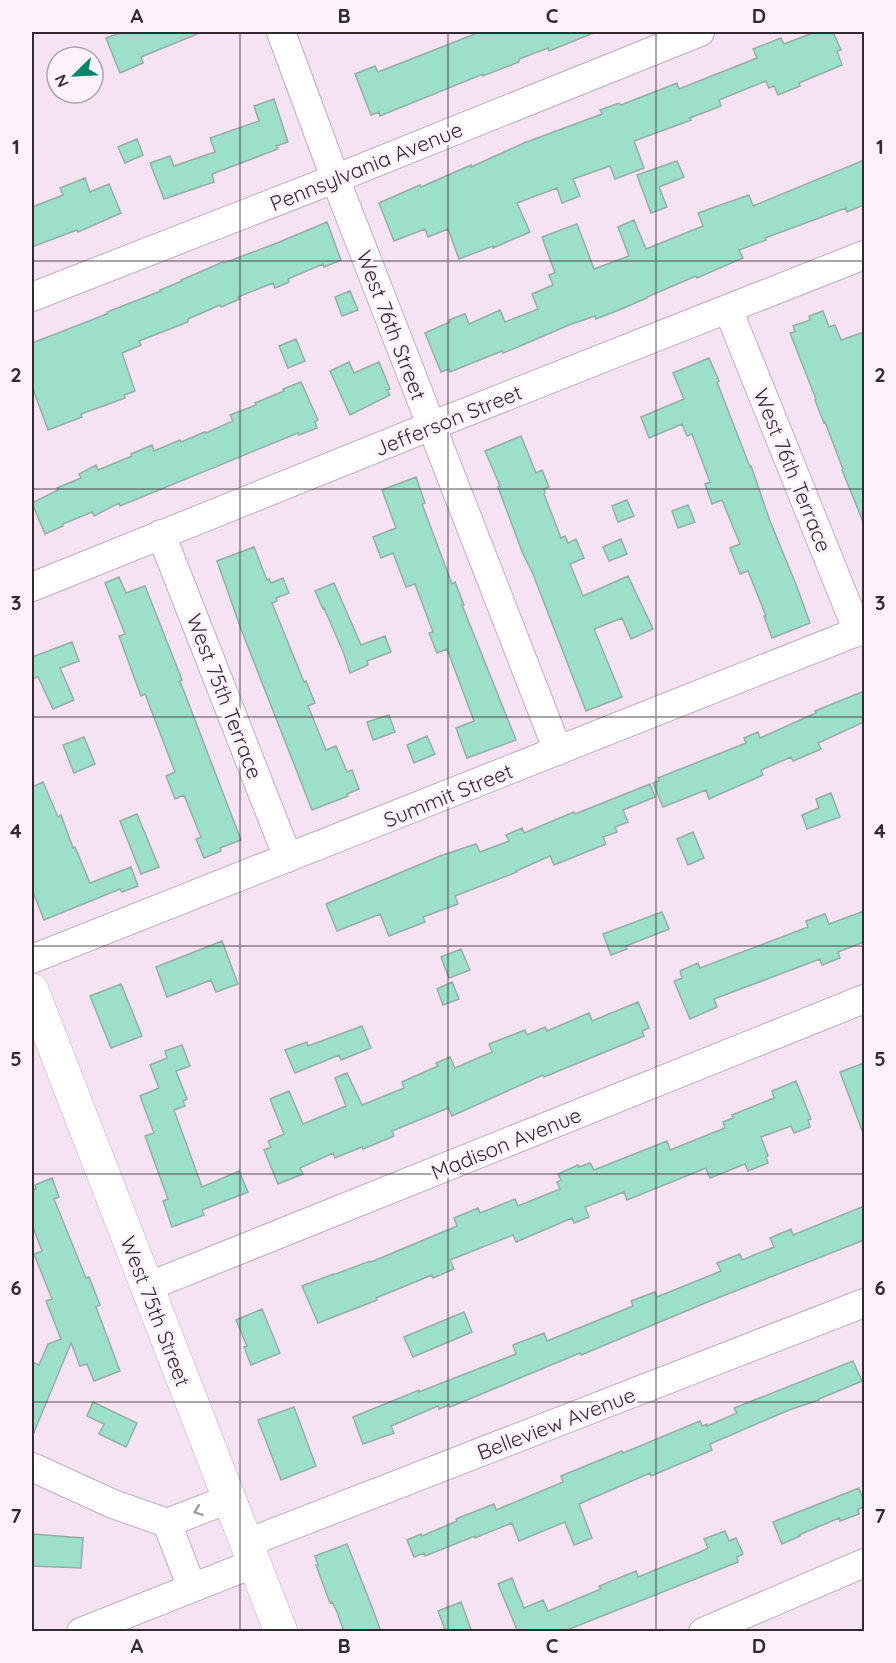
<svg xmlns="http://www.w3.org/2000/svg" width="896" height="1663" font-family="Quicksand,sans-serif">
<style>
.building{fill:#9ce0c9;stroke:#95aea5;stroke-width:1.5}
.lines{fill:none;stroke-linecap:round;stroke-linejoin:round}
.minor-casing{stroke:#c0aebe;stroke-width:30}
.major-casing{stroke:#c0aebe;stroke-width:34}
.minor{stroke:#fff;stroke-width:28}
.major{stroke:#fff;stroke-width:33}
.oneway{stroke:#a29fa2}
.grid{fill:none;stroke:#312a30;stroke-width:1.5;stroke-opacity:0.55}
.labels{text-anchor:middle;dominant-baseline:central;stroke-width:6;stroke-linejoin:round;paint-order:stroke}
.street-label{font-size:21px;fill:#312a30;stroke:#fef2fc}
.neatline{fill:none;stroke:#312a30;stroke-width:2}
.grid-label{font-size:20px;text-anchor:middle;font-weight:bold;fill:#312a30}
</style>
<rect width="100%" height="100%" fill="#f5e2f3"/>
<path class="building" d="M123,32h79l-61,25 2,6 -23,10 -14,-35z
M480,32h116l-47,19 -1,-3 -29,11v3l-36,14v-2l-103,42 -1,-4 -8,3 -16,-41 20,-8 3,6z
M815,32h18l8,18 -4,1 5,14 -43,18 1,3 -22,9 -4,-9 -5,2 -3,-7 -47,19 2,6 -31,12 1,2 -57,21 10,27 -29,11 -5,-13 -37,13 7,17 -18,7 -5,-15 -40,15 13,29 -37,16v-2l-34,13 -11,-30 -20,8 -3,-8 -31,12 -15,-38 41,-18 1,2 50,-22v2l53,-24 78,-29 -2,-4 19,-7 2,2 56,-22 2,6 78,-31 -4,-9 28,-11 3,6z
M274,99l14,43 -12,4 2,3 -66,25 2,8 -50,17 -14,-36 20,-7 4,10 41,-14 -5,-14 49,-17 -5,-15z
M137,139l6,16 -18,8 -7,-16z
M864,160v45l-17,7 -1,-4 -81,30 1,2 -27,10 4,8 -46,20 -1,-2 -49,21v1l-28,12 -23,9 -1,-3 -26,9 -51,22 -15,6 -1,-2 -52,21 -1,-3 -8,3 -16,-39 25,-11 -1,-2 16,-6 4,10 31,-14 5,12 33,-13 -6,-15 21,-9 -4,-10 6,-2 -13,-36 35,-13 17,45 35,-13 -11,-29 16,-7 12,29 57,-23 -5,-13 51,-18 4,11z
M677,161l7,16 -25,10 8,20 -16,6 -14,-38z
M85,178l5,14 19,-8 12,29 -43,19 -1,-2 -45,17v-40l31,-12 -3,-7z
M327,222l14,38 -17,7 -1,-3 -35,15 1,3 -14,6 -2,-5 -35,14 2,2 -19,8 -1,-2 -32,14v3l-49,19 2,4 -19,8 13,38 -11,4 1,3 -44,16 1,3 -34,13 -16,-44v-43l75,-29v-2l54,-21 -1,-1 22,-9 -1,-1 42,-18 1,1 53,-20z
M350,291l8,19 -16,6 -7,-19z
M823,311l6,16 6,-2 6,15 23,-8v192l-22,-54 1,-1 -18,-47 -1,1 -9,-23 1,-1 -26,-66 5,-1 -2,-6 17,-6 -1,-4z
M296,339l9,22 -17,7 -9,-22z
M709,358l10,23 -2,1 33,85 1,-1 19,55 27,66 13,36 -38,15 -8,-22h2l-18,-45 -8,3 -10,-26 10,-4 -18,-44 -10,4 -7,-20 5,-2 -18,-48 -5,2 -5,-12 -33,14 -8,-21 43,-18 -11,-26z
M349,362l5,11 25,-11 11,27 -3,1 3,5 -40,20 -20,-44z
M301,382l17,38 -3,2 2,6 -18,7 -1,-2 -178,73 -1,-3 -25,13 -2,-4 -29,12v2l-18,8 -13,-31 26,-13 -1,-2 24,-10 -2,-4 17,-9 2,5 34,-14 -1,-2 21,-9 2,6 26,-11 1,2 24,-10 1,1 27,-12 -3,-6 26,-10 -1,-2 29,-12 -1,-2z
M521,436l15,37 6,-3 7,17 -5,2 1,4 -1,1 17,44 4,-2 3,7 8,-4 8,19 -14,6 13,32 45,-20 25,53 -22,10 -9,-21 -28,11 28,68 -36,14 -53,-137 -10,-20 -25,-67 2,-1 -15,-35z
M416,477l9,26 -3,1 30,80 3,-2 9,23h-2l54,135 -49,18 -11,-30 18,-7 -27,-72 -10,4 -8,-20 4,-1 -18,-48 -9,3 -13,-34 -12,5 -8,-21 23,-9 -14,-38z
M627,500l7,16 -16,6 -6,-16z
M688,505l7,17 -17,6 -6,-17z
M621,539l6,15 -18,7 -6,-14z
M254,547l13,33 2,-1 2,4 12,-5 6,15 -13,5 1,3 -5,2 32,79 2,-1 9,22 -7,3 18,44 10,-4 11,26 5,-2 7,19 -12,5 1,2 -36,14 -71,-181 -24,-68z
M119,577l7,16 19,-7 37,94 -2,1 61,159 -21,8 1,3 -17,7 -8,-19 5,-2 -17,-42 -9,4 -9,-23 9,-4 -30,-78 -4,2 -22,-60 6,-2 -20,-51z
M334,583l27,62 24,-9 6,16 -24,9 1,4 -18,8 -6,-19 -20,-46 -1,1 -8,-18z
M72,642l7,19 -19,7 14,32 -21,9 -15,-32 -6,2v-22z
M864,691v31l-46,21 3,6 -28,12 -2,-4 -30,13 2,5 -54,24 -3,-9 -43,17 -10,-24 6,-2 -1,-3 88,-35 -2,-5 14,-6 2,6 56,-25 -1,-2z
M389,715l6,17 -22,8 -6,-18z
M427,736l8,18 -21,9 -7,-18z
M84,737l11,27 -21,9 -11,-28z
M43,782l15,35 3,-2 12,33 2,-1 15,36 41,-16 7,19 -16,6 -2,-3 -76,31 -12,-31v-102z
M650,784l5,13 -32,13 5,12 -13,5 2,5 -14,5 3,7 -52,21 -4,-9 -34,15 1,1 -62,24 3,8 -35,13 2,5 -36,14 -9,-22 -43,17 -11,-27 114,-48 36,-12 4,8 29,-11 -3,-6 16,-7 2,5 50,-21 1,2z
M831,793l9,24 -33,12 -5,-14 17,-7 -3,-9z
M137,814l22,53 -18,7 -21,-53z
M693,832l11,26 -16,7 -11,-26z
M864,911v31l-26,10 2,6 -18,7 -2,-6 -106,40 3,8 -27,12 -16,-38 8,-3 -2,-7 18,-8 2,5 108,-41 -2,-6 19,-7 4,10z
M662,912l7,17 -43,17 1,3 -16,6 -8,-21z
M222,941l16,43 -22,8 -5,-12 -44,17 -11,-30z
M461,949l9,21 -21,8 -8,-21z
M452,982l7,17 -16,6 -6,-16z
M121,984l21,52 -31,12 -21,-52z
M638,1002l11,26 -7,3 2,5 -100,41 -1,-2 -91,41 -4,-8 -56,23 2,5 -31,13 -1,-2 -27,11 -2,-5 -33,15 3,6 -25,10 -14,-34 7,-3 -3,-6 16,-7 -14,-35 19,-8 14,33 43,-18 -11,-28 12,-5 15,32 42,-17 -2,-6 36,-16 -2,-3 14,-6 5,11 37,-16 -3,-8 36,-14 2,5 18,-8 2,4 42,-18 3,8z
M362,1026l9,22 -30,12 -2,-5 -44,18 -10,-23 22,-8 1,4z
M182,1045l8,21 -14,5 11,28 -4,2 2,5 -11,4 28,77 37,-16 9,21 -46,18 2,5 -32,12 -9,-26 5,-2 -23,-63 9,-3 -14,-37 19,-8 -9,-23 17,-7 -2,-7z
M864,1063v70h-1l-23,-61z
M796,1081l15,38 -3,1 2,7 -16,6 -3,-7 -30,11 7,19 -2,1 2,6 -20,8 -3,-7 -35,14 -4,-10 -79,32 -3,-8 -39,15 4,10 -15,6 -2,-5 -56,24 -3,-7 -63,25 4,9 -21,9 -1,-3 -56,23 1,2 -59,23 -16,-37 31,-12v1l37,-14 1,1 86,-36 -3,-8 24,-10 2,5 35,-14 3,7 42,-17 -3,-7 4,-2 -3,-6 20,-9 1,2 11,-4 4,7 73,-29 3,9 55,-22 -2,-6 10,-4 -1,-3 42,-17 -2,-7z
M52,1178l7,19 -5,2 32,79 3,-1 11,28 -4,2 24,64 -26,10 -7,-17 -7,2 -9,-23 -39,94v-75l7,3 9,-21 13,-5 -15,-38 6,-2 -18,-45 8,-3 -10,-27v-34l4,-1 -1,-4z
M864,1206v34l-154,61 -129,54 -1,-2 -130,54 -1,-2 -10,4 -1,-3 -47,20 3,7 -31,11 -10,-27 66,-27v2l97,-38 -3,-9 31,-12 3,8 86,-35 -2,-5 24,-9 2,5 64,-26 -4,-8 23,-9 2,6 32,-13 -4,-9 21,-9 2,6z
M262,1309l18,44 -29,12 -7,-18 3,-1 -11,-26z
M464,1312l8,20 -59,25 -9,-20z
M853,1361l9,20 -43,18v1l-30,10 -79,34 2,6 -61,26 -1,-3 -71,31 13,34 -18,7 -9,-23 -46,19 -7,-18 -37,15v-2l-50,20 -1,-3 -10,4 -7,-17 14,-6 1,2 35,-15 -1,-2 38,-15 2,6 67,-28 -2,-6 61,-25 1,2 77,-32 2,5 5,-2v2l30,-13 -3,-5z
M93,1402l44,21 -11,24 -27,-13 5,-10 -17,-8z
M294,1407l22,59 -35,14 -23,-60z
M859,1488l5,14v5l-6,2 1,5 -19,7 -1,-3 -40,17 1,1 -18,8 -9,-22z
M725,1531l4,10 7,-3 7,16 -6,3 1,5 -176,70h-44l-20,-48 14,-6 12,30 19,-8 5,11 53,-22 -2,-3 37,-15 2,6 62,-25 8,-4 -4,-9z
M32,1534l51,4 -2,30 -49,-2z
M347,1544l25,63 9,25h-37l-7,-20 -5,-10 -2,1 -14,-38h2l-3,-9z
M461,1602l11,30h-26l-8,-21z"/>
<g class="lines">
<defs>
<path id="minor" d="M281,32l54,146 223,573
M32,297l320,-125 348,-140
M728,309l130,323
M161,534l127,324
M32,587l399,-161 433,-171
M32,959l832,-330
M147,1287l717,-288
M32,1467l81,37 54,19 62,-24
M167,1523l25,65
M247,1543l617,-240
M81,1632l174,-69
M703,1632l161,-69"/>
<path id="major" d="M32,990l249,642"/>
</defs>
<use href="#minor" class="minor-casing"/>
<use href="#major" class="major-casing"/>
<use href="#minor" class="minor"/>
<use href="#major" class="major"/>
</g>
<defs><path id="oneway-chevron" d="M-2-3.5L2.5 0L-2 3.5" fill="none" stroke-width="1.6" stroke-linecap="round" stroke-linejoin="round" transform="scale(1.5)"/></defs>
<use class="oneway" href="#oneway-chevron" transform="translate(198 1511) rotate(159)"/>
<path class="grid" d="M240,32v1600M448,32v1600M656,32v1600M32,261h832M32,489h832M32,717h832M32,946h832M32,1174h832M32,1402h832"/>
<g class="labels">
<g class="street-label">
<text transform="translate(366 166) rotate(-22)">Pennsylvania Avenue</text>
<text transform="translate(392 325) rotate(69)">West 76th Street</text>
<text transform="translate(448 420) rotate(-22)">Jefferson Street</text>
<text transform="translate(793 470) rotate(68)">West 76th Terrace</text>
<text transform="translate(225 696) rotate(69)">West 75th Terrace</text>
<text transform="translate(448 795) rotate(-22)">Summit Street</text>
<text transform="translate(506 1143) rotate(-22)">Madison Avenue</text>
<text transform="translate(156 1311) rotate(69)">West 75th Street</text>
<text transform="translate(556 1423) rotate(-21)">Belleview Avenue</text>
</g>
</g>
<rect width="896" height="1663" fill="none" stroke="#fef2fc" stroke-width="66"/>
<g transform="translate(75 75) rotate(246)"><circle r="28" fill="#fef2fc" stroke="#aca2aa" stroke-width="1.5"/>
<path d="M0-4.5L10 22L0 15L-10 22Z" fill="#00866a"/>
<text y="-9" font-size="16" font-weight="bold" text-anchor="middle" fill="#312a30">N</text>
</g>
<rect x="33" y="33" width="830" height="1597" class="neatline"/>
<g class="grid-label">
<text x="137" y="23">A</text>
<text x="344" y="23">B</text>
<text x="552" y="23">C</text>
<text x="759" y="23">D</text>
<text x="16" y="154">1</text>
<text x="880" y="154">1</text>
<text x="16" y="382">2</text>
<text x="880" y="382">2</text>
<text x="16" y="610">3</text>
<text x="880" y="610">3</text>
<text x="16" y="838">4</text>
<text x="880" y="838">4</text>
<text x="16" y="1066">5</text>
<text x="880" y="1066">5</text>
<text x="16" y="1295">6</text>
<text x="880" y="1295">6</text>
<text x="16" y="1523">7</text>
<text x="880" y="1523">7</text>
<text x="137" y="1653">A</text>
<text x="344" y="1653">B</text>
<text x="552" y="1653">C</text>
<text x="759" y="1653">D</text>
</g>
</svg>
